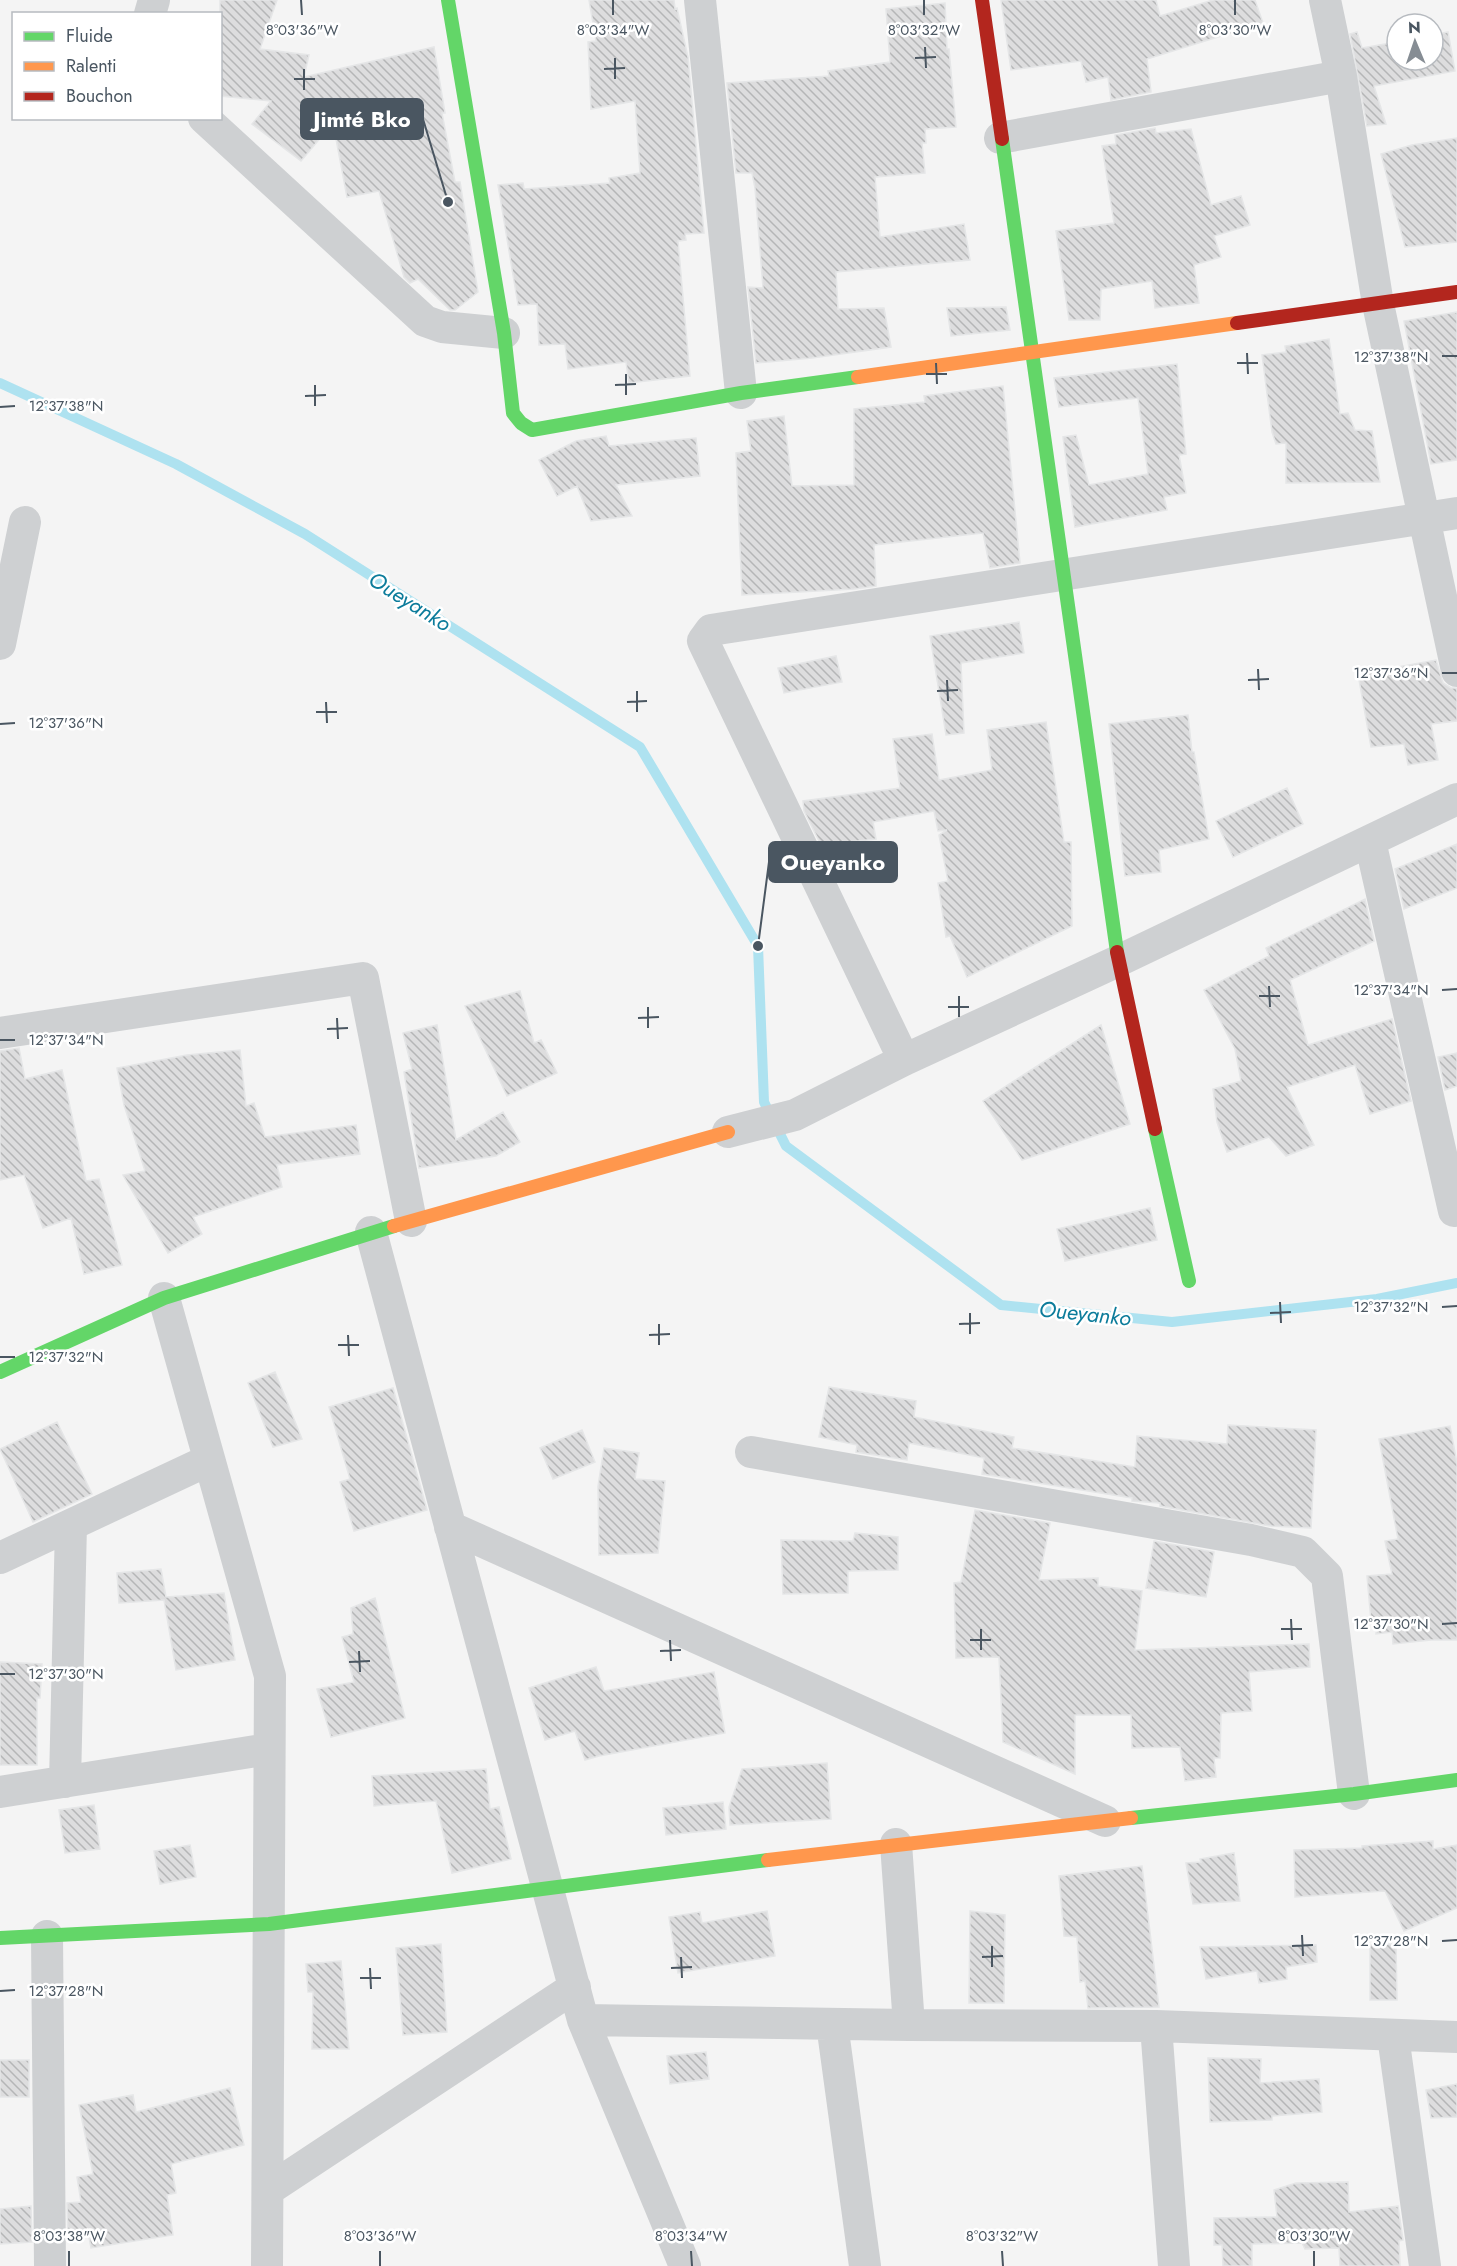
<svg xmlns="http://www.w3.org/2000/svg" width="1457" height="2266" font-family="Jost,sans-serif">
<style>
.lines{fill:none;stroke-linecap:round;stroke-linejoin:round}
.stream{stroke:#aee2f0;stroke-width:10}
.building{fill:url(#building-back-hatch);stroke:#e5e6e7;stroke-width:1.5}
.street{stroke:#ced0d2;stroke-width:32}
.fast{stroke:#63d668;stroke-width:14}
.slow{stroke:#ff974d;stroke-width:14}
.jam{stroke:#b3261e;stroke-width:14}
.ticks{fill:none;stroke:#4a5661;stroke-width:2}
.labels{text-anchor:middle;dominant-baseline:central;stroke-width:5;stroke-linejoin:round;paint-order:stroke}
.water-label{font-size:22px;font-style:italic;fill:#0c7c9b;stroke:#fff}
.ticks-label{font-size:15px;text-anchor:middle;fill:#4a5661;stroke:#fff;stroke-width:5;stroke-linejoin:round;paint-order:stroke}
.leader{fill:none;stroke:#4a5661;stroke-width:2}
.callout-dot{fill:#4a5661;stroke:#fff;stroke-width:2}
.callout{fill:#4a5661;stroke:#4a5661;stroke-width:2}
.callout-label{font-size:22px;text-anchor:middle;font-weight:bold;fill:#fff}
</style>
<defs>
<pattern id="building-back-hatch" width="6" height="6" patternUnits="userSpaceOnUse" patternTransform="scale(1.5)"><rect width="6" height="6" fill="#ddddde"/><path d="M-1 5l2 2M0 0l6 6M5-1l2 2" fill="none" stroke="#b5b6b7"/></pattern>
</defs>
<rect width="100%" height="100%" fill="#f4f4f4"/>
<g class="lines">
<path class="stream" d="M0,383l176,81 129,70 335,213 118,199 6,156 22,44 215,159 171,17 205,-23 80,-16"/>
</g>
<path class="building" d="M220,0h57l-17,49 49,6 -5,22 130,-30 11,66h-3l13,69h5l18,110 -23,18h-5l-32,-31 -8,4 -6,-6 -25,-86 -32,6 -14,-74 -32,38 -49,-37 19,-23 -51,-5z
M589,0h85l1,9 2,-1 11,49 16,176 -19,1 1,6 -8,1 12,135 -61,7 -3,-21 -58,7 -3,-25 -26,1 -2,-41 -19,1 -20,-120 25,-2 1,6 86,-6 -1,-5 31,-5 -5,-72 -44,8 -3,-67 8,-1z
M1001,0h155l4,16 53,-16h42l8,23 -116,36 4,33 -40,8 -3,-23 -22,5 -5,-21 -70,9z
M945,3l2,46h2l7,78 -31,2 1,14h-4l3,30 -50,4 5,60 84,-13 6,36 -134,12 2,37 46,-1 7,39 -79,11 -56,5 -8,-76 15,1 -8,-100 -3,-15h-16l-9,-90 102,-7 -1,-5 62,-9 -4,-53z
M1357,32l5,16 35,-6v18h36v-25l15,-3 7,39 -81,15 12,38 -19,2 -17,-92z
M1155,128l1,5 35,-4 20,76 30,-9 9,29 -36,11 7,21 -27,8 5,38 -44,5 -3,-27 -51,8 -1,31h-31l-13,-89 58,-8 -12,-77 14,-2 -1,-9z
M1457,138v104l-52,5 -24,-93 31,-9z
M1006,307l4,23 -59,6 -4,-28z
M1457,312v148l-26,4 -27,-143z
M1329,339l11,75 8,-1 7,17 17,1 8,51 -94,1v-40l-10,1 -4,-12 -10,-77 24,-3 -1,-6z
M1177,364l9,90 -7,1 7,38 -22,4 3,13 -92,17 -12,-90 13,-2 13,50 59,-11 -10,-76 -79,9 -5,-29z
M1003,386l17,177 -30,5 -7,-35 -109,12 2,41 -22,3 -112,6 -6,-142 15,-2 -4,-30 37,-5 8,70 62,-1v-76l71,-7 -1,-6z
M606,436l3,10 87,-8 4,38 -84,9 16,31 -41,5 -14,-35 -20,10 -18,-36 37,-19z
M1019,622l5,31 -63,10 3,70 -18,2 -16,-99z
M836,656l6,26 -58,11 -6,-25z
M1436,660l7,23 8,5h6v33l-26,3 7,36 -30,5 -4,-21 -33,3 -13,-73z
M1188,715l4,37h2l15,87 -50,11 2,22 -36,4 -16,-152z
M1046,722l18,120h7l1,84 -105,51 -17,-41 -4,1 -8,-54 10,-2 -9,-46 8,-5 -9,1 -4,-20 -61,11 3,17 -55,6 -17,-34 -1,-10 97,-13 -7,-49 39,-5 7,46 53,-10 -5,-40z
M1287,788l16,36 -70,33 -17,-36z
M1457,844v44l-53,21 -9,-40z
M1365,899l9,42 -84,39 18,65 84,-26 19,82 -41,13 -15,-49 -68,22 27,58 -28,11 -17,-19 -42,15 -10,-30 -4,-33 28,-8 -6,-32 -31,-59 65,-34 -3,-8z
M520,991l14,52 7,-3 16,33 -50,23 -42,-90z
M437,1025l19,115 47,-28 17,30 -24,14 -77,12 -15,-96 8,-3 -9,-36z
M1101,1025l29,99 -108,36 -39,-59z
M19,1048l6,31 37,-9 24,111 13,-2 23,86 -38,9 -13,-56 -28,10 -19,-53 -24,5v-129z
M240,1050l6,56 8,-3 11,34 91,-12 4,29 -83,11 5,22 -89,30 9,17 -34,19 -45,-78 22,-4 -21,-66 -7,-37 70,-13z
M1457,1053v33l-12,4 -7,-33z
M1150,1208l7,32 -92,21 -8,-32z
M275,1372l27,67 -29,8 -25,-64z
M829,1387l87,14 -2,16 100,20 -2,11 123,19 2,-31 90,8 1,-19 88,5 -5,98 -41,-2 -110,-20v-3l-28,-2v-3l-150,-24 2,-16 -75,-15 -2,17 -51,-8 1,-7 -38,-8z
M393,1388l34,122 -73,21 -14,-49 10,-3 -21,-72z
M57,1422l35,72 -59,28 -33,-73z
M1450,1426l7,37v177h-26l-38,4 -1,-12 -16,2 1,-12 -6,-1 -4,-45 25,-2 -7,-33 13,-2 -19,-100z
M582,1430l13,32 -42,17 -13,-31z
M604,1448l35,5 -4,26 30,2 -7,72 -59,2 -1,-69z
M975,1510l75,13 -11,57 59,-2v8l44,5 -7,59 174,-6 1,23 -61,5 3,39 -31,2 -1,45h-6l2,19 -31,4 -5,-34 -48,1 -1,-33h-56v59l-72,-32 -4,-85 -43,1 -2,-75 7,-1z
M855,1533l43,4v33l-50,1v22l-65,1 -2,-54 72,1z
M1154,1541l60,11 -8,45 -60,-9z
M161,1569l5,28 58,-4 11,67 -59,10 -12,-70 -45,3 -2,-30z
M375,1598l30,120 -74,19 -14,-48 37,-7 -12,-45 11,-3 -2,-26z
M0,1662l42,2 -2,34h-3v67h-37z
M596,1667l8,24 110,-19 11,61 -126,23 -14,4 -10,-29 -30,9 -16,-52z
M827,1763l4,56 -101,6 -1,-18 13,-38z
M486,1769l4,40 9,-2 12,52 -59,14 -16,-72 -62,5 -2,-30z
M723,1802l3,27 -60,6 -3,-27z
M94,1805l6,44 -35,4 -6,-43z
M1433,1841v8l24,-4v63l-53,23 -19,-40 -90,6 -1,-47 68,-2v-2z
M190,1845l6,32 -36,7 -6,-33z
M1234,1853l6,48 -47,3 -7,-41 15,-1 -1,-3z
M1142,1866l17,141 -71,1 -3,-27 -5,1 -3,-45 -13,-1 -5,-60z
M767,1911l8,45 -97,17 -9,-56 31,-5 2,11z
M970,1911l35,4 -1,88h-35z
M441,1944l6,88 -44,3 -7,-87z
M1396,1944l1,56h-27v-55z
M1316,1945l1,17 -31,5 1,12 -28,4 -2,-12 -51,8 -6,-32z
M341,1961l8,88h-37l1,-57h-5l-2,-28z
M706,2052l3,27 -39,5 -3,-28z
M1208,2058l53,1 -1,24 59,-4 3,33 -50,4v4l-62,2z
M0,2060h29v37h-29z
M1457,2084v33l-26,1 -5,-28z
M230,2088l14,57 -73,19 5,29 -9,2 6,40 -82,13 -2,-11 -21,2 -1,-36 14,-1 -4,-25 16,-3 -14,-69 54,-10 3,17z
M1348,2182l1,30 49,-6 5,34 -4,1 1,25h-60l-1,-18 -34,1 -3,-6 -50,1v22h-29l-1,-21h-8v-27l63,-1 -3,-27 22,-7z
M31,2206l1,36 -32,2v-35z"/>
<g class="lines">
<path class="street" d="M700,0l41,393
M1325,0l16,76 37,228 79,367
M150,14l4,-14
M204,118l221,203 17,6 62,6
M1000,138l341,-62
M0,644l25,-122
M1370,841l84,370
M0,1033l363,-55 48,243
M904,1060l-201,-419 8,-11 746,-117
M728,1132l67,-17 109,-55 214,-99 339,-162
M371,1232l212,788 102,246
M164,1298l106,378 -3,590
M751,1452l500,88 52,12 24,24 27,218
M450,1527l655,294
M0,1558l209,-98
M65,1782l6,-257
M0,1792l269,-43
M896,1844l13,181
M47,1936l3,330
M583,2020l326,5 247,1 301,11
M832,2024l33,242
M1156,2026l18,240
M1393,2036l32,230
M268,2190l307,-203"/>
<path class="fast" d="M448,0l56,333 9,80 8,10 11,7 209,-37 117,-16
M1002,139l115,813
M1155,1129l34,152
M0,1372l164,-74 230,-72
M1131,1818l223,-24 103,-14
M0,1938l269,-14 499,-64"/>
<path class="slow" d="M858,377l379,-54
M394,1226l334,-94
M768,1860l363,-42"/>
<path class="jam" d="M982,0l20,139
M1237,323l220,-31
M1117,952l38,177"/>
</g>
<path class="ticks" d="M301,0l1,15M613,0v15M924,0v15M1235,0v15M925,47l1,21M615,58v21M915,58l21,-1M304,69v21M604,69l21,-1M294,79h21M1247,353l1,21M1442,356h15M936,363l1,21M1237,363h21M626,374v21M926,374h21M315,385v21M615,385l21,-1M305,396l21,-1M0,407l15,-1M1258,669l1,21M1442,673h15M947,680l1,21M1248,680l21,-1M637,691v21M937,691l21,-1M326,702l1,21M627,702l20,-1M316,712h21M0,724l15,-1M1269,986l1,21M1442,990l15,-1M959,996v21M1259,996h21M648,1007v21M948,1007h21M337,1018l1,21M638,1018l21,-1M327,1029l21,-1M0,1040h15M1280,1302l1,21M1442,1307l15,-1M970,1313v21M1270,1313l21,-1M659,1324v21M959,1324l21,-1M348,1335l1,21M649,1335l21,-1M338,1345h21M0,1357h15M1291,1619l1,21M1442,1624l15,-1M981,1629v21M1281,1629h21M670,1640l1,21M970,1640h21M359,1651l1,21M660,1651l21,-1M349,1662l21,-1M0,1674h15M1302,1935l1,21M1442,1941l15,-1M992,1946v21M1292,1946l21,-1M681,1957l1,21M982,1957l21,-1M370,1968l1,21M671,1968l21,-1M360,1978h21M0,1991l15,-1M69,2251v15M380,2251v15M691,2251l1,15M1002,2251l1,15M1314,2251v15"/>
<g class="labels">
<g class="water-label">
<text transform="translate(410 601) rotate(32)">Oueyanko</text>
<text transform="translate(1085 1313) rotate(6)">Oueyanko</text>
</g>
</g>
<g class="ticks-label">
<text x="302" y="35">8°03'36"W</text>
<text x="613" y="35">8°03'34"W</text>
<text x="924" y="35">8°03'32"W</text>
<text x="1235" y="35">8°03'30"W</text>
<text x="1391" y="362">12°37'38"N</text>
<text x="66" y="411">12°37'38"N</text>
<text x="1391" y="678">12°37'36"N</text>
<text x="66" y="728">12°37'36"N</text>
<text x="1391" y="995">12°37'34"N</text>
<text x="66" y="1045">12°37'34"N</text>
<text x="1391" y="1312">12°37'32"N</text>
<text x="66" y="1362">12°37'32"N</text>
<text x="1391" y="1629">12°37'30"N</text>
<text x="66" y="1679">12°37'30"N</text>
<text x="1391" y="1946">12°37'28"N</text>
<text x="66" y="1996">12°37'28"N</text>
<text x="69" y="2241">8°03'38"W</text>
<text x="380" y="2241">8°03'36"W</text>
<text x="691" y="2241">8°03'34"W</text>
<text x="1002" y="2241">8°03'32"W</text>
<text x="1314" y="2241">8°03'30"W</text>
</g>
<path class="leader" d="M448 202L423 119M758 946L769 862"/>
<g class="callout-dot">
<circle cx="448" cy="202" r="6"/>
<circle cx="758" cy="946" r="6"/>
</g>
<g class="callout">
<rect x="301" y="99" width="122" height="40" rx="6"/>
<rect x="769" y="842" width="128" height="40" rx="6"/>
</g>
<g class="callout-label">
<text x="362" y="127">Jimté Bko</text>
<text x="833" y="870">Oueyanko</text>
</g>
<rect x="12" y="12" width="210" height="108" fill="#ffffff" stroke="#b7bbc0" stroke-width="1.5"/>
<rect x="24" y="32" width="30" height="9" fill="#63d668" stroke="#b7bbc0" stroke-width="1.5"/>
<text x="66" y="42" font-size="18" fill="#4a5661">Fluide</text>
<rect x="24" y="62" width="30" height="9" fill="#ff974d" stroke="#b7bbc0" stroke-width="1.5"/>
<text x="66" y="72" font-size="18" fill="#4a5661">Ralenti</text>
<rect x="24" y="92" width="30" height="9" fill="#b3261e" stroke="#b7bbc0" stroke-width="1.5"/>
<text x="66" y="102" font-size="18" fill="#4a5661">Bouchon</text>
<g transform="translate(1415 42) rotate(358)"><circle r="28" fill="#ffffff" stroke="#b7bbc0" stroke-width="1.5"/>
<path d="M0-4.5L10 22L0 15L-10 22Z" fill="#868d94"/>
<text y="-9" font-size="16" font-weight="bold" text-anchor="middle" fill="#4a5661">N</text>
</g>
</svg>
